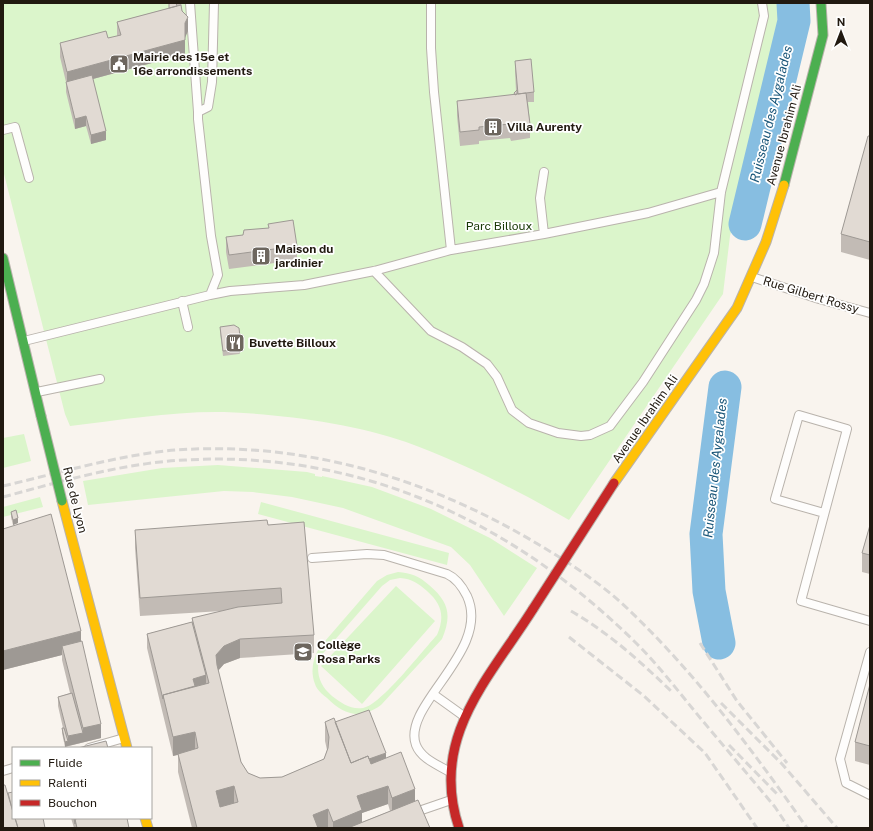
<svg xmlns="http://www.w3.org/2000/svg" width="873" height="831" font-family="'Public Sans',sans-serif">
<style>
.green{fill:#dbf5cb;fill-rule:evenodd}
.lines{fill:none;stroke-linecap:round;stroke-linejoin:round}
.river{stroke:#87bee1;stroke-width:33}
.lane-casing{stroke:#b9b3ac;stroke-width:10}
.fast-casing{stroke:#b9b3ac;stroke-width:11}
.slow-casing{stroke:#b9b3ac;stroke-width:11}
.jam-casing{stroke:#b9b3ac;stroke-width:11}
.lane{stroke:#fefdfc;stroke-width:8}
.fast{stroke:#4caf50;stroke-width:9}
.slow{stroke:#ffc107;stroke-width:9}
.jam{stroke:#c62828;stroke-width:9}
.rail{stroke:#d8d6d4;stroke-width:3;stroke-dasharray:8 4;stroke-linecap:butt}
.fast-bridge-casing{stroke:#b9b3ac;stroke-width:11;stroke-linecap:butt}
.jam-bridge-casing{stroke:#b9b3ac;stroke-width:11;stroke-linecap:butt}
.fast-bridge{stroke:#4caf50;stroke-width:9}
.jam-bridge{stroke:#c62828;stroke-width:9}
.wall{fill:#c2bbb5;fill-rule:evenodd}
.shaded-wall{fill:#9e9994}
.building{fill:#e1dad3;stroke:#9e9994;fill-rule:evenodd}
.labels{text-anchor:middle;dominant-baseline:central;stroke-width:3.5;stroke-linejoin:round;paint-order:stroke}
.poi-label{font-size:12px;font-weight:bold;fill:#211910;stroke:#fff;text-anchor:start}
.street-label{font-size:12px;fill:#211910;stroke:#fff}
.park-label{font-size:12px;fill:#193907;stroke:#fff}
.water-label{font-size:13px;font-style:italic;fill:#185578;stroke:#fff}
</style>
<rect width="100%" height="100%" fill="#f9f4ee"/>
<path class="green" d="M3,3h778l-5,43 -46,190 -7,58 -154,226c-52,-30 -106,-57 -163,-78 -54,-19 -125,-28 -182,-30 -51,-1 -103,8 -154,14l-5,-12 -62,-244z
M24,434l7,27 -28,7v-30z
M218,465l89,7 8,2v2l7,1v-1l50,11 59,22 59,29 47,30 -33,48 -34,-51 -19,-18 -108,-39 -51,-11 -39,-5 -29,-1 -136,14 -5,-24 79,-13z
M40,497l3,10 -40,10v-10z
M261,502l188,51 -2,12 -189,-51z
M398,572c13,1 21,4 31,13 20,17 23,30 13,54l-61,66c-21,15 -37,10 -54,-7 -5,-4 -10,-8 -12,-14 -5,-13 -2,-25 4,-36l58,-67 10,-6zM400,578c12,1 18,5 27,13 15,13 18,26 10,44 -15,16 -56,70 -74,73 -12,2 -22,-5 -31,-12 -12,-11 -16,-21 -13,-38l63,-72 8,-6z
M396,586l39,35 -73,83 -41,-38z"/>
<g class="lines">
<path class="river" d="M745,224l49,-203 -1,-18
M719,643l-10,-52 -3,-57 19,-147"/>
<defs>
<path id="lane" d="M190,3l8,109
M431,3v45l3,44 17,158
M3,130l12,-3 14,51
M544,172l-4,26 4,36 104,-21 73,-21
M374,271l57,60 31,16 25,17 10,13 15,33 17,13 29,10 23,3 9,-1 20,-9 33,-44 53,-82 8,-16 10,-31 7,-61 43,-176 -2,-13
M752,277l67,22 51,14
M210,295l20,-4 74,-6 70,-14 77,-21 93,-16
M182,301l6,26
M24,341l186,-46 8,-20 -7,-39 -13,-117v-7l10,-5 4,-25 2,-79
M37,392l63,-13
M824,513l-49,-14 24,-84 48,14 -46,172 69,20
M312,558l55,-4 17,1 63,19c9,4 15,12 20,22 25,55 -66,109 -51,149 5,13 20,19 32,26
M870,652l-30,107 6,24 24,12
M433,694l32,23
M89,748l35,-10
M3,771l10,-3
M413,813l38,-13"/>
<path id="fast" d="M784,185l39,-150 -2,-32
M3,258l38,158"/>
<path id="slow" d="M614,483l123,-175 29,-66 18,-57
M62,501l65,247
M145,818l3,10"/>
<path id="jam" d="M459,828c-30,-90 29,-148 74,-219"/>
</defs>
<use href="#lane" class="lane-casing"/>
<use href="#fast" class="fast-casing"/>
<use href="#slow" class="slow-casing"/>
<use href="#jam" class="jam-casing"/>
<use href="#lane" class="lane"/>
<use href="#fast" class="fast"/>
<use href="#slow" class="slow"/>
<use href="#jam" class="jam"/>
<path class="rail" d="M3,486c57,-13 114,-31 173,-36 128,-9 251,28 360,93 32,19 65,40 93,67 68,65 124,141 178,218
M3,497c60,-16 120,-34 182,-37 176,-10 329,62 452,184 24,24 44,51 65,76 24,29 49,58 73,87l14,21
M571,611c38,22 70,51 101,81
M569,637l75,59 61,57 52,75
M700,643l37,58 50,62
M721,703l61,61 55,64
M729,745l49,50"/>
<defs>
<path id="fast-bridge" d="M41,416l21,85"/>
<path id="jam-bridge" d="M533,609l81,-126"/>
</defs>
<use href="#fast-bridge" class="fast-bridge-casing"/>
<use href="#jam-bridge" class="jam-bridge-casing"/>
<use href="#fast-bridge" class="fast-bridge"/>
<use href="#jam-bridge" class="jam-bridge"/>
</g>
<path class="wall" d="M169,3h13l-1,3 7,25 -3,5v18l-92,25 13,61 -15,4 -5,-18 -11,3 -9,-37v-10l-6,-25v-14l48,-5 9,-2v-14l52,-14z
M515,61l19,31v10h-6l2,22v14l-19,3 -1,-3 -31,3v3l-19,2 -3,-30v-15l57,-6v-2l2,-2 -1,-20z
M870,136v124l-29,-8v-18z
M226,237l71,9v14l-68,9 -3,-17z
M220,327l21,23 -2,4 -16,2 -3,-24z
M11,512l7,11 -5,2 -2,-8z
M268,525l46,110v18l-74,5 -16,6 -6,7 23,91 7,11 12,5 22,-1 42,-18 3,-9 -2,-9v-19h10l51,36 29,43 15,27h-101l-1,-1 -1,1h-135l-14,-56v-17l-5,1 -26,-108v-14l45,-12v-4l30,-7 -82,5 -5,-68v-18zM388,804l2,7 -28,11v-9z
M870,525v49l-8,-2v-19z
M3,529l78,113 20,96 -36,9 -3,-14v-5h1l-5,-22v-9l12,-4 -8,-33v-5l-59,15z
M870,684v81l-15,-4v-19z
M71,818h56l2,10h-55z"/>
<path class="shaded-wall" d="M188,17v14l-3,7v-15z
M185,40v14l-118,32v-14z
M86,116v10l-11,3v-10z
M106,131v9l-15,4v-9z
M241,345v5l-2,4v-5z
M18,518v5l-5,2v-5z
M81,631v19l-19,-4v9l-59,15v-19z
M240,639v19l-16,6 -8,9v-18l8,-9z
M206,675v14l-38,23 25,-33z
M101,724v14l-33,8v-10l15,-3v-5z
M195,732v18l-22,6v-19z
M68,741v5l-3,1v-5z
M386,753v14l-18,6v-14z
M234,786v18l-18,5v-18z
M388,786v18l-26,9v15h-29v-6l24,-26z
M415,789v18l-23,9v-18z
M328,809v18l-1,1h-14v-13z"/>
<path class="building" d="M169,3h7l1,3 -8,2z
M181,5l1,6 6,6 -3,6v17l-118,32 -7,-29 46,-12 2,7 13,-3 -4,-13z
M531,59l3,33 -16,2 -3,-33z
M92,75l14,56 -15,4 -5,-19 -11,3 -9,-37z
M517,90v4l-2,1 -1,-2z
M526,93l4,31 -19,3 -1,-3 -31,3v3l-19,2 -3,-31z
M868,136h2v106l-29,-8z
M293,220l4,26 -68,9 -3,-18 17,-2 1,-5 25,-2 -1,-4z
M234,325l5,3 2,17 -2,4 -16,2 -3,-24z
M16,510l2,8 -5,2 -2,-8z
M51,514l30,117 -78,20v-122z
M267,520l1,5 36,-3 10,113 -74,4 -16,7 -8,9 1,10 24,97 7,11 12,5 22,-1 42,-18 4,-11 1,-11 -4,-15 9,-4 17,45 17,-7 3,8 30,-12 14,37 -23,9 -4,-12 -31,10 5,14 -29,12 -5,-13 -15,6 5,13h-121l-19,-74 20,-6 -3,-16 -22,5 -10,-42 46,-12 -17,-65 46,-11 44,-4 -1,-15 -141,10 -5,-68zM234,786l4,16 -18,5 -4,-16z
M870,525v30l-8,-2z
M192,622l14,53 -13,4 2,7 -32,9v4l-16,-65z
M82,641l19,83 -18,4 -21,-82z
M870,684v62l-15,-4z
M72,693l11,40 -15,3 -10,-39z
M369,710l17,43 -17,6 -1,-3 -17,7 -16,-41z
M62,728h2l4,13 -3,1z
M106,741l2,7h-30z
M3,785h2l8,27v6h2l3,10h-15z
M13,792v20l-5,-19z
M418,800l12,28h-82z
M15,818h28l2,10h-27z
M74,818h5l-4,1v5z
M79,818h48l2,10h-52l-2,-9z"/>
<defs>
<symbol id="civic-square" viewBox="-11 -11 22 22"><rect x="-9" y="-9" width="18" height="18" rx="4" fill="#6d665e" stroke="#fff"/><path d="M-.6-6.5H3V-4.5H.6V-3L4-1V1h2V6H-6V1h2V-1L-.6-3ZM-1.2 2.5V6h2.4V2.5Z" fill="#fff"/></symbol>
<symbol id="building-square" viewBox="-11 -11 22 22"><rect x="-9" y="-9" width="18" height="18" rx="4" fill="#6d665e" stroke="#fff"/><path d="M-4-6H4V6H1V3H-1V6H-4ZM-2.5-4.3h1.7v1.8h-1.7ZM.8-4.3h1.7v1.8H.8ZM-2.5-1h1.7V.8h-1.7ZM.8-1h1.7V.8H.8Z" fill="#fff"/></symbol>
<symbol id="restaurant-square" viewBox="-11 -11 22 22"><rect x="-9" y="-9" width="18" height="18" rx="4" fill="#6d665e" stroke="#fff"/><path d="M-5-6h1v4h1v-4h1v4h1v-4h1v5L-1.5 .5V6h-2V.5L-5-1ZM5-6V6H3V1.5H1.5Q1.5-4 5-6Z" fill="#fff"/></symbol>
<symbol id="school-square" viewBox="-11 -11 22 22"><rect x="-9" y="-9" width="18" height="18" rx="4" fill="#6d665e" stroke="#fff"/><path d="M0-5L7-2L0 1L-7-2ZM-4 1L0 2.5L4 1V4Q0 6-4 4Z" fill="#fff"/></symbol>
</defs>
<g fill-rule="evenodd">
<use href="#civic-square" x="108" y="53" width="22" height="22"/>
<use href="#building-square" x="482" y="116" width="22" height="22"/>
<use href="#building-square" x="250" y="245" width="22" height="22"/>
<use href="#restaurant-square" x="224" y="332" width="22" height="22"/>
<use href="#school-square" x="292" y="641" width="22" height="22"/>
</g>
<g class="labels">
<g class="poi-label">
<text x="133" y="57">Mairie des 15e et<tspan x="133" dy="14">16e arrondissements</tspan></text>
<text x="507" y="127">Villa Aurenty</text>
<text x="275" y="249">Maison du<tspan x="275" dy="14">jardinier</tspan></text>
<text x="249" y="343">Buvette Billoux</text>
<text x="317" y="645">Collège<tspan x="317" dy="14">Rosa Parks</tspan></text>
</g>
<g class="street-label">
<text transform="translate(784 135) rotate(-75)">Avenue Ibrahim Ali</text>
<text transform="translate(811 295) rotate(17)">Rue Gilbert Rossy</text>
<text transform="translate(645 419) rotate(-55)">Avenue Ibrahim Ali</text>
<text transform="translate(75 500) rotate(76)">Rue de Lyon</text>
</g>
<g class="park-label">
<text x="499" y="226">Parc Billoux</text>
</g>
<g class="water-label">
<text transform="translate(771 114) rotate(-76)">Ruisseau des Aygalades</text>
<text transform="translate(715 468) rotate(-84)">Ruisseau des Aygalades</text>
</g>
</g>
<rect width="873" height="831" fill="none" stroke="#211910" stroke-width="8"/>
<rect x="12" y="747" width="140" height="72" fill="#ffffff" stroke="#a6a39f"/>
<rect x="20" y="760" width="20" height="6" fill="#4caf50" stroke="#a6a39f"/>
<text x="48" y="767" font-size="12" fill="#211910">Fluide</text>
<rect x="20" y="780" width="20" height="6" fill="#ffc107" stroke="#a6a39f"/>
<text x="48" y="787" font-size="12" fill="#211910">Ralenti</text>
<rect x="20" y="800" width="20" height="6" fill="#c62828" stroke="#a6a39f"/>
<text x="48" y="807" font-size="12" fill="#211910">Bouchon</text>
<g transform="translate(841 32)" stroke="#ffffff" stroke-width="3" paint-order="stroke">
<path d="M0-3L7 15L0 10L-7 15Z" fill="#211910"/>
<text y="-6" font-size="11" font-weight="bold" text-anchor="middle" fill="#211910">N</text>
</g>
</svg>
